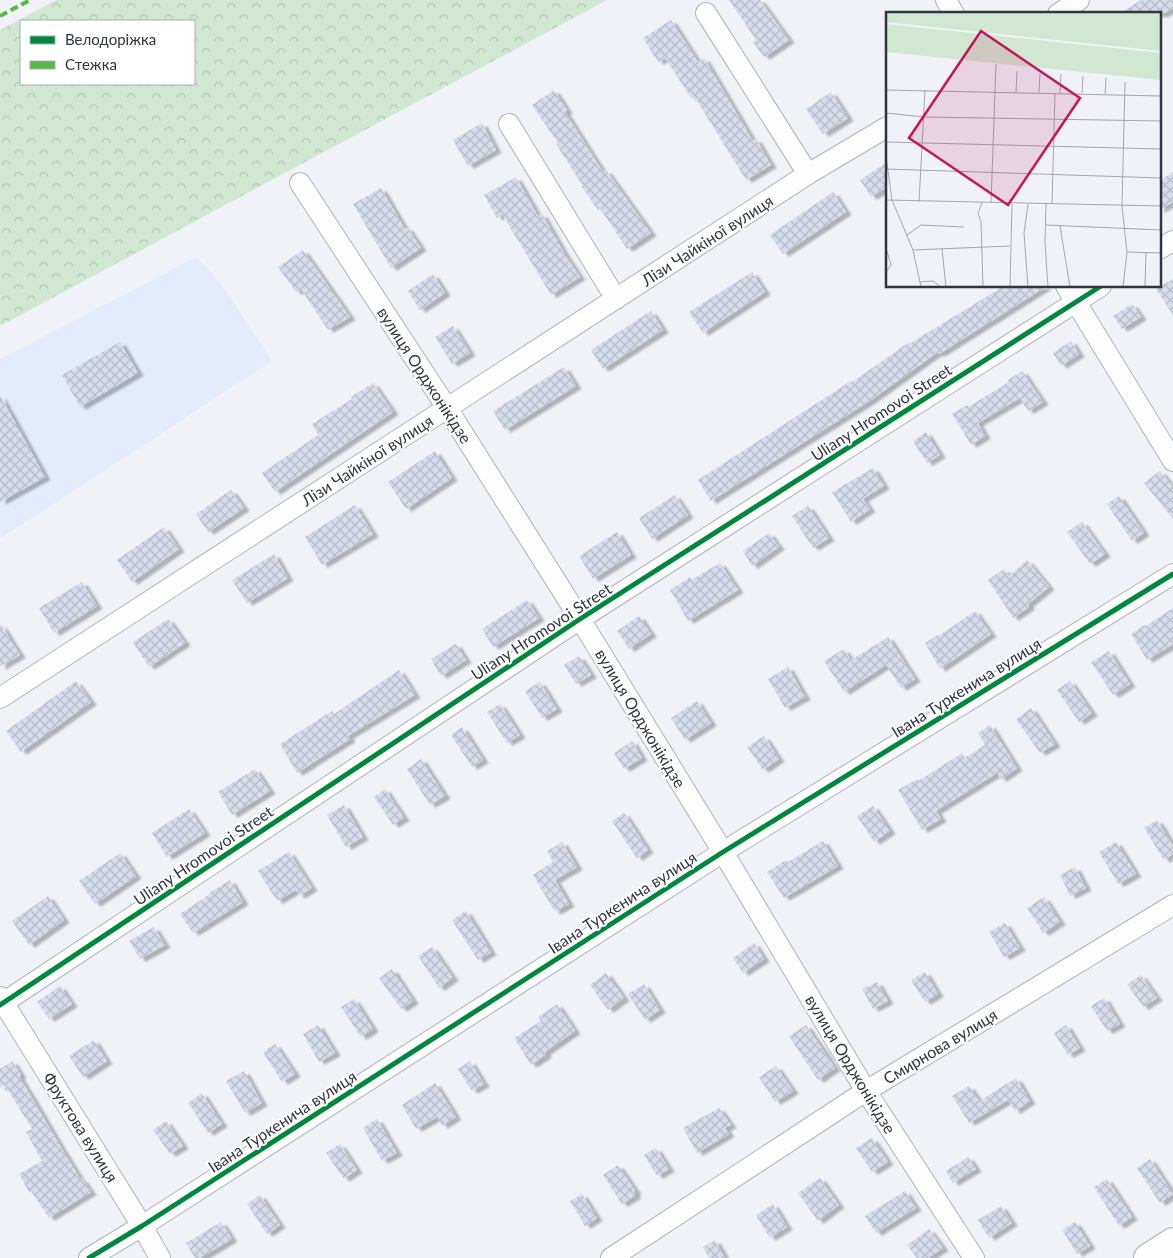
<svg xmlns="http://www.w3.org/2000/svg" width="1173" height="1258" font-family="Lato,sans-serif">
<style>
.built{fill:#e4ebfc}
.forest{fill:url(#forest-crowns);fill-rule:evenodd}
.building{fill:url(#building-cross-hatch);filter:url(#shadow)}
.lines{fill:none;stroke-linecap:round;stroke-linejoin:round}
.street-casing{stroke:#b0b3b9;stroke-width:22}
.secondary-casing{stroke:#b0b3b9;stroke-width:30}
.street{stroke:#fdfdfe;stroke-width:20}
.secondary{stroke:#fdfdfe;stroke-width:28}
.quiet{stroke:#58b947;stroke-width:4;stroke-dasharray:8 4;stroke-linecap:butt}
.cycleway-casing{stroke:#fff;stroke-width:8}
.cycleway{stroke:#00873e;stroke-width:5}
.labels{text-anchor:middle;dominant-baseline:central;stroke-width:4;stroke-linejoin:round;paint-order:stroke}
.street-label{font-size:16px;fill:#30343e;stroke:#fff}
.inset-road{fill:none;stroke:#a3a6ae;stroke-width:1}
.view{fill:#c2185b;fill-opacity:0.15;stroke:#c2185b;stroke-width:2.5}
.inset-edge{fill:none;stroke:#30343e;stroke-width:2.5}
</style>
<defs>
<pattern id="forest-crowns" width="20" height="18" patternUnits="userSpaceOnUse" patternTransform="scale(1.25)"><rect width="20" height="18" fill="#d0e7d2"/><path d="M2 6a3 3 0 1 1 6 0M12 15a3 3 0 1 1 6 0" fill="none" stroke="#b3c7b5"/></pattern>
<pattern id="building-cross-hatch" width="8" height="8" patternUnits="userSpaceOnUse" patternTransform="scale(1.25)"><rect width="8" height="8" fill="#d6dcea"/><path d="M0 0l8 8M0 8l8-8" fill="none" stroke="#b8bdca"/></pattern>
<filter id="shadow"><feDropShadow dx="5.5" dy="3" stdDeviation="1" flood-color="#0004"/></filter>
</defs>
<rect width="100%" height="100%" fill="#f0f2f8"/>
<path class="built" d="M197,257l23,25 52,79 -272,178v-180z"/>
<path class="forest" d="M56,0h551l-607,326v-296zM21,21h173v63h-173z"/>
<path class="building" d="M729,0h31l29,40 -25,17 -11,-15 3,-2z
M1141,0h32v8l-10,6h-44z
M671,20l27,42 6,-4 49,83 3,-2 15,26 -25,15 -52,-84 -3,2 -26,-40 -7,4 -15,-24z
M554,90l13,20 -2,2 38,60 3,-2 45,63 -24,16 -27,-41 -2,2 -16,-23 1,-1 -27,-42 2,-1 -26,-38z
M831,92l17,26 -25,16 -17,-25z
M482,123l14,27 -28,16 -15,-26z
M887,162v25l-16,10 -11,-17z
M1173,172v30l-14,8v-29z
M516,177l22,39 4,-2 22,39 16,24 -29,18 -49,-81 -5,4 -13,-23z
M381,188l24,41 2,-2 14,21 -30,20 -38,-64z
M833,192l13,20 -63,42 -13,-19z
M303,250l47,67 -22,13 -27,-41 -5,3 -18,-25z
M752,272l13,20 -62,41 -14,-21z
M433,274l12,19 -25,17 -12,-19z
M1173,279v36l-17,-26z
M1004,286h43l-108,68 -1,-2 -67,48 -160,101 -13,-21 153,-99 1,1 56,-39 1,1z
M1132,304l9,13 -19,12 -9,-13z
M651,311l12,19 -60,39 -12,-19z
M453,326l17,27 -18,11 -17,-27z
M1071,341l8,13 -18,12 -8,-13z
M120,342l18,31 -58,34 -18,-32z
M564,367l12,19 -71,44 -12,-19z
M1022,371l21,31 -15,9 -8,-13 -42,25 7,13 -14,9 -19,-31 15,-9 1,2 41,-25 -1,-2z
M373,383l20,29 -118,80 -13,-19 56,-38 -6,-11 40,-25 -1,-2z
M0,395l45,82 -45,25z
M926,432l14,23 -13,8 -14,-22z
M435,451l17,27 -46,31 -18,-27z
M873,468l11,18 -21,13 7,10 -19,13 -19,-30z
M1160,471l13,16v32l-29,-36z
M231,490l13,18 -36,24 -12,-18z
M675,495l13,20 -36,24 -13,-21z
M1119,496l25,37 -12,8 -25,-37z
M355,505l18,29 -51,31 -17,-28z
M808,506l21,32 -16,10 -21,-32z
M1082,522l23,32 -15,10 -23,-32z
M164,527l15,22 -47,33 -15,-22z
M617,532l14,23 -38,24 -14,-23z
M769,533l10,14 -27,19 -9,-15z
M274,554l14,24 -41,25 -15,-23z
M1027,560l22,27 -21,17 1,3 -16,11 -25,-38 16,-11 5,7z
M720,563l18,27 -50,31 -18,-31 20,-13 1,3z
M82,582l15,24 -43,27 -15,-25z
M527,600l12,18 -46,29 -11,-18z
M1173,608v36l-26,16 -16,-26 14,-9 1,1z
M975,611l16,23 -51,35 -15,-26 14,-9 1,1z
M639,616l12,18 -22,15 -12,-18z
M168,619l17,24 -36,24 -16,-25z
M0,623l20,32 -20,12z
M888,637l27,42 -14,9 -15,-23 -42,27 -20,-31 20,-12 7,11z
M456,644l10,16 -25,16 -10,-17z
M1109,651l21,33 -17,11 -22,-33z
M579,656l12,19 -15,9 -12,-19z
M788,667l17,30 -20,11 -17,-29z
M399,670l16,25 -67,41 2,3 -53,34 -17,-29 52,-33 2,3z
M76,681l15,21 -70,50 -15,-21z
M1070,681l22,32 -13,9 -22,-32z
M540,682l17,27 -15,9 -17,-27z
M697,701l14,22 -26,17 -14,-22z
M500,704l20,31 -13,8 -20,-31z
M1031,708l24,36 -15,9 -24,-34z
M990,725l27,43 -16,11 -4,-6 -61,38 5,8 -19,11 -24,-40 19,-11 1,2 44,-28 3,5 20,-13 -7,-12z
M462,727l21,33 -11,7 -21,-32z
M764,736l15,23 -16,11 -16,-23z
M632,741l10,17 -18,11 -10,-16z
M421,759l24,37 -15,9 -23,-36z
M255,769l15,22 -38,24 -14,-23z
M385,789l19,29 -11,7 -19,-28z
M344,805l19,32 -17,10 -19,-32z
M873,806l17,25 -16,11 -17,-26z
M189,809l16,24 -38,24 -15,-24z
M624,813l24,37 -11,8 -25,-37z
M1157,820l16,26v8l-9,6 -20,-32z
M823,841l15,25 -54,32 -17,-26 19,-12 2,2z
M562,842l15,25 -22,13 14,24 -14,8 -22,-37 20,-13 -6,-11z
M1116,842l20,32 -18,10 -19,-32z
M289,852l23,36 -13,8 -3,-6 -19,11 -19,-30z
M120,853l16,23 -41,28 -16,-23z
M1075,867l11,21 -16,8 -10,-21z
M230,880l13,22 -50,31 -13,-19 30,-20 -1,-1z
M48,896l16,24 -35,25 -17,-24z
M1044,897l16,25 -17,11 -16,-25z
M466,911l25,41 -13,8 -26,-40z
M1005,923l15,25 -16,9 -15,-25z
M154,927l11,18 -25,14 -11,-18z
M754,943l10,16 -21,14 -10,-15z
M432,947l21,31 -14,10 -21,-32z
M392,969l21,32 -12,8 -22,-31z
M925,972l13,22 -13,8 -14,-22z
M606,973l18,25 -16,12 -18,-25z
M1141,975l16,23 -14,9 -16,-23z
M877,982l11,19 -15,8 -11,-20z
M644,984l16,26 -15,10 -17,-26z
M60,986l12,18 -23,15 -12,-17z
M1104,998l16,26 -13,7 -16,-25z
M354,999l19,30 -12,8 -20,-30z
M557,1004l18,27 -30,21 1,3 -15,10 -17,-27 27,-17 -3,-4z
M318,1025l17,28 -16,9 -16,-28z
M806,1025l29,43 -17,12 -29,-44z
M1066,1025l14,23 -12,7 -14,-22z
M94,1040l13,21 -24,16 -14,-21z
M275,1044l20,30 -13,8 -19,-30z
M12,1061l9,14 -2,1 43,73 19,31 1,-1 9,13 -42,26 -18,-27 -2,1 -10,-18 23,-13 -16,-29 6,-3 -27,-44 -5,3v-19z
M470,1061l14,23 -12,7 -14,-22z
M776,1066l17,25 -18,11 -16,-25z
M244,1071l18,32 -17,10 -19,-32z
M1016,1078l14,23 -15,10 -7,-11 -39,23 -17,-27 17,-10 10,15z
M435,1083l21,34 -14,9 -5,-9 -21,12 -14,-24z
M202,1093l20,31 -14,9 -20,-30z
M719,1108l12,17 -6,3 4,6 -32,19 -14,-25z
M377,1119l20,34 -15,8 -19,-33z
M166,1121l17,25 -13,8 -17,-24z
M872,1138l16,24 -16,10 -16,-24z
M340,1144l17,26 -13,9 -18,-26z
M656,1148l13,21 -12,7 -13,-21z
M968,1157l8,12 -23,14 -7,-12z
M1150,1159l23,35 -13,9 -23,-35z
M618,1165l17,25v6l-13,8 -19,-29z
M820,1178l19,27 -21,16 -20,-28z
M1107,1179l25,38 -13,9 -25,-39z
M905,1191l11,17 -40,25 -11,-17z
M582,1194l15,24 -12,8 -15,-25z
M260,1195l20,30 -13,9 -20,-30z
M773,1204l14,23 -17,11 -14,-23z
M1001,1206l11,17 -23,15 -11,-18z
M221,1222l11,17 -32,19h-5l-9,-15z
M1075,1222l15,24 -13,8 -15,-24z
M929,1229l14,19 -15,10h-11l-10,-13z
M715,1240l10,18h-16l-6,-11z"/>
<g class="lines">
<defs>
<path id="street" d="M946,0l8,14
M706,13l102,161
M1058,14l21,-14
M509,124l107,175
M300,183l147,225 133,211 143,233 143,239 108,167
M1159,249l14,-8
M1066,286l107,175
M0,698l808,-524 79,-47
M0,997l142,229 18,32
M0,1005l580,-386 521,-333
M89,1258l53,-32 581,-374 450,-278
M611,1258l255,-167 307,-186"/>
<path id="secondary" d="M1148,1258l25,-16"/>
</defs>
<use href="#street" class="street-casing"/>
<use href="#secondary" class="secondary-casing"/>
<use href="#street" class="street"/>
<use href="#secondary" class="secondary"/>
<path class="quiet" d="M0,16l30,-16"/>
<defs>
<path id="cycleway" d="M0,1005l580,-386 521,-333
M89,1258l53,-32 581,-374 450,-278"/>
</defs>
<use href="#cycleway" class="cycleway-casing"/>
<use href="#cycleway" class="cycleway"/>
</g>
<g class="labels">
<g class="street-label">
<text transform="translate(707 240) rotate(-33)">Лізи Чайкіної вулиця</text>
<text transform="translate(425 375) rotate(57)">вулиця Орджонікідзе</text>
<text transform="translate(881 412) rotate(-33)">Uliany Hromovoi Street</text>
<text transform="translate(367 460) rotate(-33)">Лізи Чайкіної вулиця</text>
<text transform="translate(541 631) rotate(-33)">Uliany Hromovoi Street</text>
<text transform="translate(966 687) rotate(-32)">Івана Туркенича вулиця</text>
<text transform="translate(641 718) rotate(59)">вулиця Орджонікідзе</text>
<text transform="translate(203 855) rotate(-34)">Uliany Hromovoi Street</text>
<text transform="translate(622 902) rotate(-33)">Івана Туркенича вулиця</text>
<text transform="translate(940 1046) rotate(-31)">Смирнова вулиця</text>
<text transform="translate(851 1064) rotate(59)">вулиця Орджонікідзе</text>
<text transform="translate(282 1121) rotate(-33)">Івана Туркенича вулиця</text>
<text transform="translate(81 1127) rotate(58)">Фруктова вулиця</text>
</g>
</g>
<g transform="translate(886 12)">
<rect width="275" height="275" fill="#f0f2f8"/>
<path d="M0,0h275v39l-275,-29z" fill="#d0e7d2"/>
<path d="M0,12l275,29v27l-275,-28z" fill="#d0e7d2"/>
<path class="inset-road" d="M0,78l275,6M130,80l1,-21M153,80l1,-19M174,81l1,-19M196,81l1,-17M219,82l1,-16M0,101l38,4 237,4M0,130l275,7M0,144l6,44 21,50 8,37M0,157l275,9M0,188l275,6M33,190l6,-112M96,191l-4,10 3,9 2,65M105,191l5,-139M160,192l-1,39 3,44M166,192l3,-111M160,213l115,5M174,214l10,61M21,223l14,-10 43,2M56,237l4,38M27,238l97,-4M241,240l34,1M0,260l5,-7 -4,-14M34,270l13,-1 8,6M124,275l2,-83M142,275l-4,-54 4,-29M237,275l4,-35 -5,-46 3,-124M259,275l1,-35"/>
<path class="view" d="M95,19l99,67 -72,107 -99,-67z"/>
<rect width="275" height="275" class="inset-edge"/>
</g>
<rect x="20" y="20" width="175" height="65" fill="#ffffff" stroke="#acaeb2"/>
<rect x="30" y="36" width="25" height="8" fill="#00873e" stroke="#acaeb2"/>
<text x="65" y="45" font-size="15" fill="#30343e">Велодоріжка</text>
<rect x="30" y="61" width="25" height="8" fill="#58b947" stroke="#acaeb2"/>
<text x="65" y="70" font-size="15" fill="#30343e">Стежка</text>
</svg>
